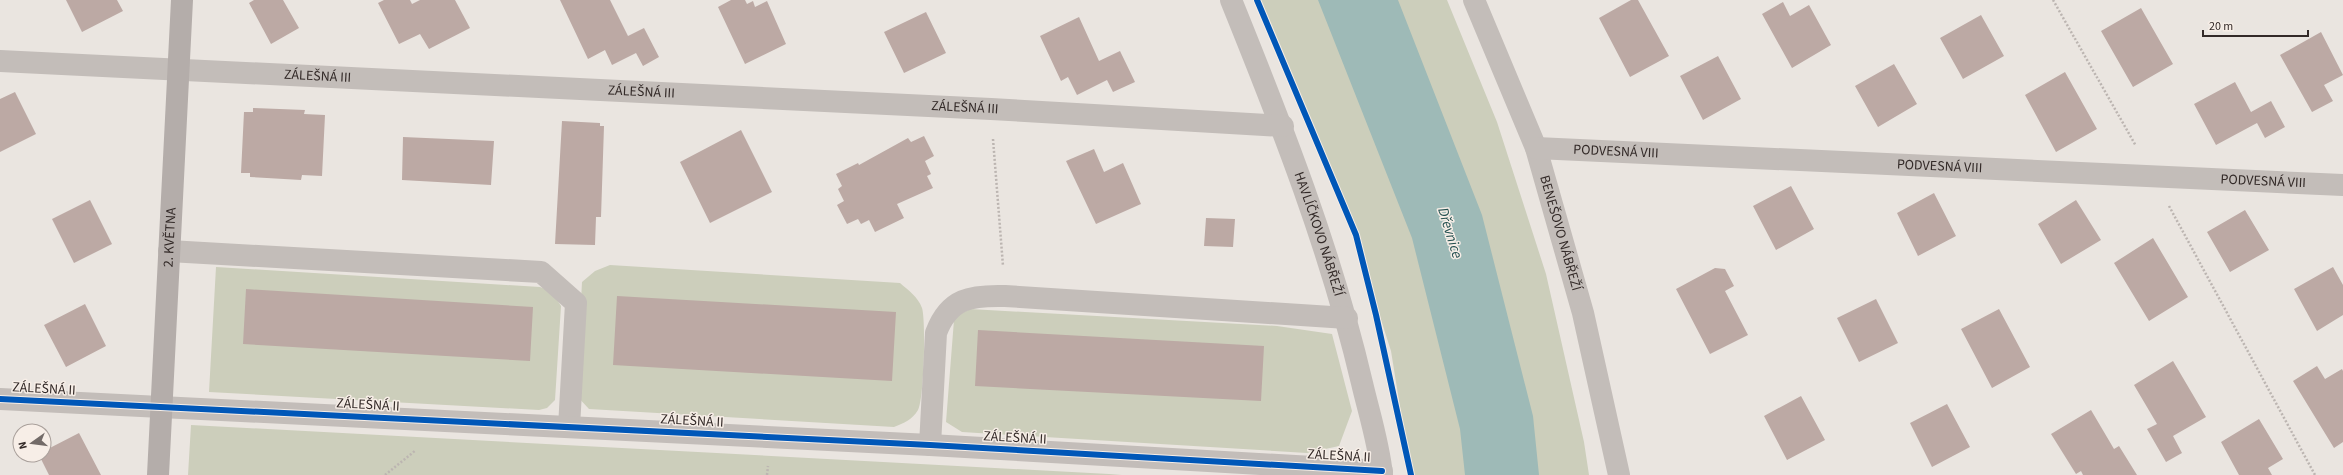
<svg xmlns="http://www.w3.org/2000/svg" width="2343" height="475" font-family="'Source Sans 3',sans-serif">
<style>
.green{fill:#cccebb}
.water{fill:#9ebab7}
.building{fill:#bca9a4}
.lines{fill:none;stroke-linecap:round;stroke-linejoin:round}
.path{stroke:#bcb5b1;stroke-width:2.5;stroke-dasharray:2 2;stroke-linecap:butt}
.street{stroke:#c3bdb9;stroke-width:22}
.secondary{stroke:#b4adaa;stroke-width:22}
.cycleway-casing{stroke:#f7eee7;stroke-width:8}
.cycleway{stroke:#0057b8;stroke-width:6}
.labels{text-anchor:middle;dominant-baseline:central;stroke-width:3;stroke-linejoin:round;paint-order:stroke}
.street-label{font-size:14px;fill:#332a28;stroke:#f7eee7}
.water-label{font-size:15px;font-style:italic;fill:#234f4f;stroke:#f7eee7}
</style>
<rect width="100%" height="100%" fill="#eae5e0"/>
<path class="green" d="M1260,0h187l50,122 49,152 38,168 5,33h-178l-20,-124 -52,-163z
M610,265l290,18c8,7 18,14 22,25 4,12 2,92 -4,102 -6,10 -14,13 -24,17l-305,-18 -13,-14 6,-113 13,-11z
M216,267l324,20c11,4 15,9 21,19l-6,94 -8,8 -8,2 -330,-18z
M970,309l307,17 55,8 20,77 -13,35 -32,7 -345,-21 -16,-10 8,-102 4,-5z
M191,425l918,49 13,1h-934z"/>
<path class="water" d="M1318,0h80l84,215 51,201 6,59h-74l-5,-46 -48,-191z"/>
<path class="building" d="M66,0h51l6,11 -41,21z
M254,0h29l16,28 -28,16 -22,-41z
M384,0h26l2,4 8,-4h35l15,28 -41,21 -9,-15 -21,10 -21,-41z
M560,0h50l18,36 16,-8 15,29 -16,9 -7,-13 -24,12 -7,-15 -17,9z
M731,0h14l2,4 6,-3 2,6 12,-6 19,43 -41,20 -27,-57z
M1631,0h7l31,56 -39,21 -31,-59z
M1783,2l7,14 19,-11 22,40 -39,23 -30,-54z
M2141,8l32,56 -40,23 -32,-56z
M926,12l20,41 -42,20 -20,-41z
M1981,15l23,41 -41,23 -23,-41z
M1079,17l20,44 21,-10 15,31 -22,10 -6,-12 -30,15 -9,-18 -7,4 -21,-45z
M2321,32l22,43 -19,10 9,16 -21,11 -32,-57z
M1718,56l23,43 -38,21 -23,-44z
M1894,64l23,40 -39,23 -23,-41z
M2065,72l32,57 -41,23 -31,-57z
M2235,82l16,30 20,-11 14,26 -20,11 -8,-15 -41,22 -22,-41z
M15,92l21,42 -36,18v-53z
M253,108l52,2 -1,4 21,1 -3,61 -20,-1 -1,5 -51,-3v-4h-9l3,-61h9z
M562,121l38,2v3h4l-3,91h-5l-1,28 -40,-1z
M741,130l31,62 -62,31 -30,-61z
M924,136l10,20 -9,5 6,13 -4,2 6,12 -36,16 7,14 -29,14 -6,-12 -8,4 -3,-5 -11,5 -10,-19 7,-4 -6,-12 4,-3 -6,-12 22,-11 1,2 49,-27 3,4z
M403,137l91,4 -3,44 -89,-5z
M1094,149l10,23 19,-9 18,41 -45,20 -30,-63z
M1791,186l23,43 -38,21 -23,-44z
M1934,193l22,43 -38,20 -21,-43z
M90,200l22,44 -38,19 -22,-44z
M2076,200l25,40 -40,24 -23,-40z
M2245,210l24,40 -39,22 -23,-40z
M1206,218l29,1 -2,28 -29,-1z
M2153,238l35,59 -39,24 -35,-58z
M2333,267l10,18v30l-26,16 -23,-42z
M1715,268l10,1 9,17 -9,5 23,44 -38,19 -34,-65z
M246,289l287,18 -3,54 -287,-17z
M617,296l279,16 -4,69 -279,-16z
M1876,299l22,44 -39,19 -22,-44z
M85,304l21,42 -40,21 -22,-42z
M1999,309l31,58 -38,21 -31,-59z
M978,330l286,16 -3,55 -286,-15z
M2173,361l33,56 -33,19 9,17 -16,9 -19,-33 10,-5 -23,-39z
M2317,366l8,13 17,-10 1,2v71l-9,6 -41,-67z
M1801,396l24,44 -38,20 -23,-44z
M1947,404l23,43 -38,20 -22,-44z
M2091,410l23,39 5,-3 18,29h-54l-2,-4 -5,3 -25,-40z
M2259,419l24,40 -15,9 4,7h-33l-18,-33z
M79,433l22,42h-52l-10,-20h5v-4z"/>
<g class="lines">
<path class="path" d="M2053,0l83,146
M993,139l10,127
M2169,206l146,269
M385,475l31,-25
M767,475l1,-9"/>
<g class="street">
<path id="s1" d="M1231,0c51,126 100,251 131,383 7,30 17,61 20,92"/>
<path id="s2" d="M1474,0l62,148 47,165 36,162"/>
<path id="s3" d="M0,61l991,48 292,17"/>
<path id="s4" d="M1536,148l807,37"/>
<path d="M169,251l372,21 35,31 -7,124"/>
<path d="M0,399l930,46 452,26"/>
<path d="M930,445l6,-112c13,-35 35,-38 69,-37l342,22"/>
</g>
<path class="secondary" id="s5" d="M158,475l24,-475"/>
<defs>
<path id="cycleway" d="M1257,0l99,235 20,80 35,160
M0,399l930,46 452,26"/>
</defs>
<use href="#cycleway" class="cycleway-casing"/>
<use href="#cycleway" class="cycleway"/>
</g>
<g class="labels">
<g class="street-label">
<text stroke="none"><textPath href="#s3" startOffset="318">ZÁLEŠNÁ III</textPath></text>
<text stroke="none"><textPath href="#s3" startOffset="642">ZÁLEŠNÁ III</textPath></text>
<text stroke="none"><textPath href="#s3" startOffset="966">ZÁLEŠNÁ III</textPath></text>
<text stroke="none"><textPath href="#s4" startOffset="80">PODVESNÁ VIII</textPath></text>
<text stroke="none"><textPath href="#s4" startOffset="404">PODVESNÁ VIII</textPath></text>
<text stroke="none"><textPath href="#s4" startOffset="728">PODVESNÁ VIII</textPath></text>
<text stroke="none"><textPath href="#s2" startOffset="249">BENEŠOVO NÁBŘEŽÍ</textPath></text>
<text stroke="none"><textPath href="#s1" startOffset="250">HAVLÍČKOVO NÁBŘEŽÍ</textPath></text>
<text stroke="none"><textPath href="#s5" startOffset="238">2. KVĚTNA</textPath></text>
<text transform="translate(44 389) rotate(3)">ZÁLEŠNÁ II</text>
<text transform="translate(368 405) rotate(3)">ZÁLEŠNÁ II</text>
<text transform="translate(692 421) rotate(3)">ZÁLEŠNÁ II</text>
<text transform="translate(1015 438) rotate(3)">ZÁLEŠNÁ II</text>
<text transform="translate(1339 456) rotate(3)">ZÁLEŠNÁ II</text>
</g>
<g class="water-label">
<text transform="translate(1450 233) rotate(73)">Dřevnice</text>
</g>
</g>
<g transform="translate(32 443) rotate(256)"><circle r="19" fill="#f7eee7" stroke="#a9a09b"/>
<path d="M0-3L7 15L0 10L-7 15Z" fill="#736b68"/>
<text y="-6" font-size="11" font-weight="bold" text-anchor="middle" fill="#332a28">N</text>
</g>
<path d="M2203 30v6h105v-6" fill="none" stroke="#332a28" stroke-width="2"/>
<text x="2209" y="30" font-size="12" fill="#332a28" stroke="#f7eee7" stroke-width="3" paint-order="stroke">20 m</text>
</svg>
